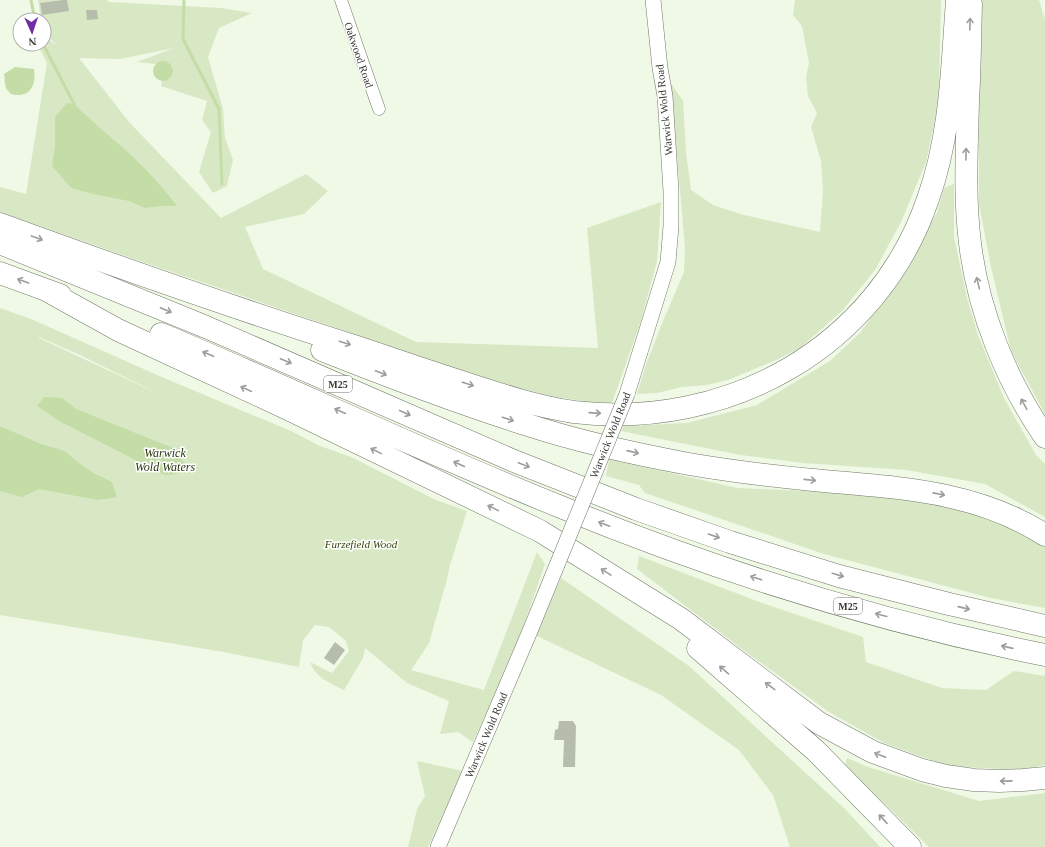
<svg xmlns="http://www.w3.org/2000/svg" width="1045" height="847" font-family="'Times New Roman',serif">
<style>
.green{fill:#d8e8c4;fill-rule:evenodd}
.water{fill:#c4dca5}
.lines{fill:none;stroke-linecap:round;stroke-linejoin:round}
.stream{stroke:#c4dca5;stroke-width:3}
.building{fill:#b6bdac}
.minor-casing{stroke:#717868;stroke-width:13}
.tertiary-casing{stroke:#717868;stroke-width:16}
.motorway-casing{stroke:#717868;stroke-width:23}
.minor{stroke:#fff;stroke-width:12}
.tertiary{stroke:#fff;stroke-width:15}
.motorway{stroke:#fff;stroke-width:22}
.tertiary-bridge-casing{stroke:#717868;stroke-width:16;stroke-linecap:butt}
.tertiary-bridge{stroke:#fff;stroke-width:15}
.oneway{stroke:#9c9e9a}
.labels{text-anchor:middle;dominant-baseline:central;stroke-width:3;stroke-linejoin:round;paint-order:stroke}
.shield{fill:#fff;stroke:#747672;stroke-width:1}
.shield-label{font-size:10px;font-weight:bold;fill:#393c35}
.street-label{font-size:11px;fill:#393c35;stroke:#fff}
.park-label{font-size:11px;font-style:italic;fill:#32460b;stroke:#fff}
.water-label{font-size:12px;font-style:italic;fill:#28370f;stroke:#fff}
</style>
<rect width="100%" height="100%" fill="#f0f8e6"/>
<path class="green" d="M38,0h25l-23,3 2,11 26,-3 -1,-11h39l3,2 112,6 31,5 -33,15 -11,29 15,52 2,29 8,22 -6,26 -14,7 -14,-21 12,-40 -9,-12 5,-19 -46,-15 1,-5 7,-2 -5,-17 -9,2 -18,-2 37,-14 -54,11 -41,-1 50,64 92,96 85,-44 22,17 -24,23 -59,13 18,42 153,73 182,6 -11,-120 74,-26 -4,59 -16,60 -29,82 -22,-1 -40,-6 -64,-17 -355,-121 -131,-46v-25l26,7 21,-131 -10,-19h7v-7l14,9c-10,-9 -14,-12 -14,-26h-3z
M795,0h146l-2,87 -3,28 -10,47 -25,60 -26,48 -33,41 -42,37 -24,12 -48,20 -21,5 -25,2 -25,6 -20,1 8,-27 18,-46 21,-49 1,-23 -4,-48 -11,-119 13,19 3,51 5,38 22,15 27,9 80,18 3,-41 -2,-30 -10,-34 6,-14 -9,-17 -2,-19 3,-14 -7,-37 -9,-11z
M978,0h61l6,20v394l-34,-63 -20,-84 -12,-63z
M954,184v53l13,61 11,37 26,63 32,57 9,9v53l-60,-33 -79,-14 -103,-7 -62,-8 -120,-24 3,-5 63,-3 70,-18 73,-44 30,-28 37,-51 40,-69 7,-25z
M0,308l31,11 133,59 127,53 29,15 31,11 85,43 31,11 -17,54 -4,18 -17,60 -18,27 73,20 53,-138 8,12 -33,95 -39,83 -15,-10 -18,2 9,-33 -42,-18 -42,-35 -2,10 -19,32c-14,-7 -28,-12 -34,-28l22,11 17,-22 -3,-10 -17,-14 -14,-2 -12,15 -4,27 -75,-15 -224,-37zM39,337l39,17 87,43 -126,-59z
M609,459l128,29 93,4 98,9 85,23 32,23v61l-54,-10 -167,-44 -179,-61 -6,-8 -33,-9z
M639,556l123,47 101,34 3,25 76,26 44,2 28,-19 31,5v89l-25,5 -72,-4 -64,-23 -55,-31 -83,-60 -109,-83z
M561,578l128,88 156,143 35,38h-90l-17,-52 -34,-45 -78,-55 -126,-60z
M847,758l21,9 111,34 66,-8v54h-116l-84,-82z
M417,761l46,10 -35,76h-20l9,-38 8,-13z"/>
<path class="water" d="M153 71a10 10 0 1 1 20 0a10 10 0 1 1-20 0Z
M15,67l19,2c2,12 -1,26 -16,26 -3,0 -7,0 -9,-3 -5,-4 -4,-13 -5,-18z
M67,103l7,1c19,19 40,35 60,54 16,15 30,31 43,48h-16l-16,2 -16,-7 -36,-7 -22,-6 -19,-22 3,-19v-30z
M44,397l18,1 14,11 97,39 12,16 -9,10 -11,1 -104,-53 -24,-16z
M0,426l41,18 24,7 10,9 18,13 19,9 5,15 -19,3 -59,-11 -17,8 -22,-6z"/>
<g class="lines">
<path class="stream" d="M31,0l4,20
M184,0l-1,39 36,70 3,75
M43,44l31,60"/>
</g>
<path class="building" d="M63,0h4l2,11 -27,4 -2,-12z
M86,10h11l1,9 -11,1z
M335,642l10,8 -11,15 -10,-7z
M559,721h14l3,5 -1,41h-12l1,-27h-10l1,-10 3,-1z"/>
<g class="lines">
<defs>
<path id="minor" d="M341,0l38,109"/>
<path id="tertiary" d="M627,394l41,-132 3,-36v-35l-6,-95 -5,-28 -7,-68
M438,847l92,-216 27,-66"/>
<path id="motorway" d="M971,4c-1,32 -1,65 -3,97 -1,47 -4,95 2,142 8,68 36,137 75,194
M0,224c118,43 237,85 357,123 38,13 76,26 114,38 34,11 68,22 103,27 154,18 303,-64 354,-213 23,-64 24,-132 29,-199
M0,243l206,84 308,134 122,48 94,33 109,34 110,28 96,22
M0,273l60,22
M46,290l72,40 168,78 254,123 141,88 138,104 54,29 49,18 24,6 28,4 25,1 24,-1 22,-2
M161,334c134,56 265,119 400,173 156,64 319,115 484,148
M322,350c68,27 136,53 206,75 52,17 107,29 161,39 41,7 82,12 124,16 82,8 160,9 232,55
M698,648l118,103 94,96"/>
</defs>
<use href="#minor" class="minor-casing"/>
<use href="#tertiary" class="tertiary-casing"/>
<use href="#motorway" class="motorway-casing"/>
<use href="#minor" class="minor"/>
<use href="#tertiary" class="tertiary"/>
<use href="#motorway" class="motorway"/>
<defs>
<path id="tertiary-bridge" d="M557,565l70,-171"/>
</defs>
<use href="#tertiary-bridge" class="tertiary-bridge-casing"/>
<use href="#tertiary-bridge" class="tertiary-bridge"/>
</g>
<defs><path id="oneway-shaft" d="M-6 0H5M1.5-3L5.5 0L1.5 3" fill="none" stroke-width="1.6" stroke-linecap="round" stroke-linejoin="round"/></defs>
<g class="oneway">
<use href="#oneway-shaft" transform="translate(970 24) rotate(-88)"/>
<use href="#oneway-shaft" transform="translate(966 154) rotate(-89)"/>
<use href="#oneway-shaft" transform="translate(37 238) rotate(20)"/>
<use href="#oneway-shaft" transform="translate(23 281) rotate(-160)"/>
<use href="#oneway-shaft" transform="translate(978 283) rotate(-104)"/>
<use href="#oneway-shaft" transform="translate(166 310) rotate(23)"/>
<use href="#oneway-shaft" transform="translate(345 343) rotate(18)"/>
<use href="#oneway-shaft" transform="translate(208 354) rotate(-157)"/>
<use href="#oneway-shaft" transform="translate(286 361) rotate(23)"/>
<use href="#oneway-shaft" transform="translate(381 373) rotate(21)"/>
<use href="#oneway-shaft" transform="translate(468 384) rotate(18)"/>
<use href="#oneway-shaft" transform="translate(246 389) rotate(-155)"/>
<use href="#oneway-shaft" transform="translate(1024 404) rotate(-118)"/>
<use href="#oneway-shaft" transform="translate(340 411) rotate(-156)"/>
<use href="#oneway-shaft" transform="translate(405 413) rotate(24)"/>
<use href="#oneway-shaft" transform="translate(595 413) rotate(4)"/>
<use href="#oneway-shaft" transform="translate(508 419) rotate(18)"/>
<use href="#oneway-shaft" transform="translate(376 451) rotate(-154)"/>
<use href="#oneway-shaft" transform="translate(633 452) rotate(13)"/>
<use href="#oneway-shaft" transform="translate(459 464) rotate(-156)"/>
<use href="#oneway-shaft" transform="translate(524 465) rotate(22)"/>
<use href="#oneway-shaft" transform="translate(810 480) rotate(6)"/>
<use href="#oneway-shaft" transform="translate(939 494) rotate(11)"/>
<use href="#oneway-shaft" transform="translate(493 508) rotate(-154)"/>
<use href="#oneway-shaft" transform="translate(604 524) rotate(-159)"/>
<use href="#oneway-shaft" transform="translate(714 536) rotate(19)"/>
<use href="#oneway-shaft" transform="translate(606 572) rotate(-148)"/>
<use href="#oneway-shaft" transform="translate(838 575) rotate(16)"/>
<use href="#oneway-shaft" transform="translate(756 578) rotate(-162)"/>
<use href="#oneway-shaft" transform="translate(964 608) rotate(13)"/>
<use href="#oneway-shaft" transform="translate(881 615) rotate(-165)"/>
<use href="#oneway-shaft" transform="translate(1007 647) rotate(-167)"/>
<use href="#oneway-shaft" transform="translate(724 670) rotate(-139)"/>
<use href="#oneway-shaft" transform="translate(770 686) rotate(-143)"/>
<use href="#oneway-shaft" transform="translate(880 755) rotate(-159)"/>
<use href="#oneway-shaft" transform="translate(1006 781) rotate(179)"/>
<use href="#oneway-shaft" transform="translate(883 819) rotate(-133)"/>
</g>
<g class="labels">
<g class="shield">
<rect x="324" y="376" width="28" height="16" rx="3"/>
<rect x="834" y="598" width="28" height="16" rx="3"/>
</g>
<g class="shield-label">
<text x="338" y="384">M25</text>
<text x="848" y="606">M25</text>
</g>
<g class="street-label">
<text transform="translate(359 55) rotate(71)">Oakwood Road</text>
<text transform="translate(664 110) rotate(-96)">Warwick Wold Road</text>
<text transform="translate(610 435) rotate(-68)">Warwick Wold Road</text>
<text transform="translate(486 735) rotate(-67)">Warwick Wold Road</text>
</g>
<g class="park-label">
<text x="361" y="544">Furzefield Wood</text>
</g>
<g class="water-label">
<text x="165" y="453">Warwick<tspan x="165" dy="14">Wold Waters</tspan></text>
</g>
</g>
<g transform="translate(32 32) rotate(177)"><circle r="19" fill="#ffffff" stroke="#b0b1ae"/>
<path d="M0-3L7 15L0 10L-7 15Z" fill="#712da2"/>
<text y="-6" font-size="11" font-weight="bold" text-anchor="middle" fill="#393c35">N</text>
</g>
</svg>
